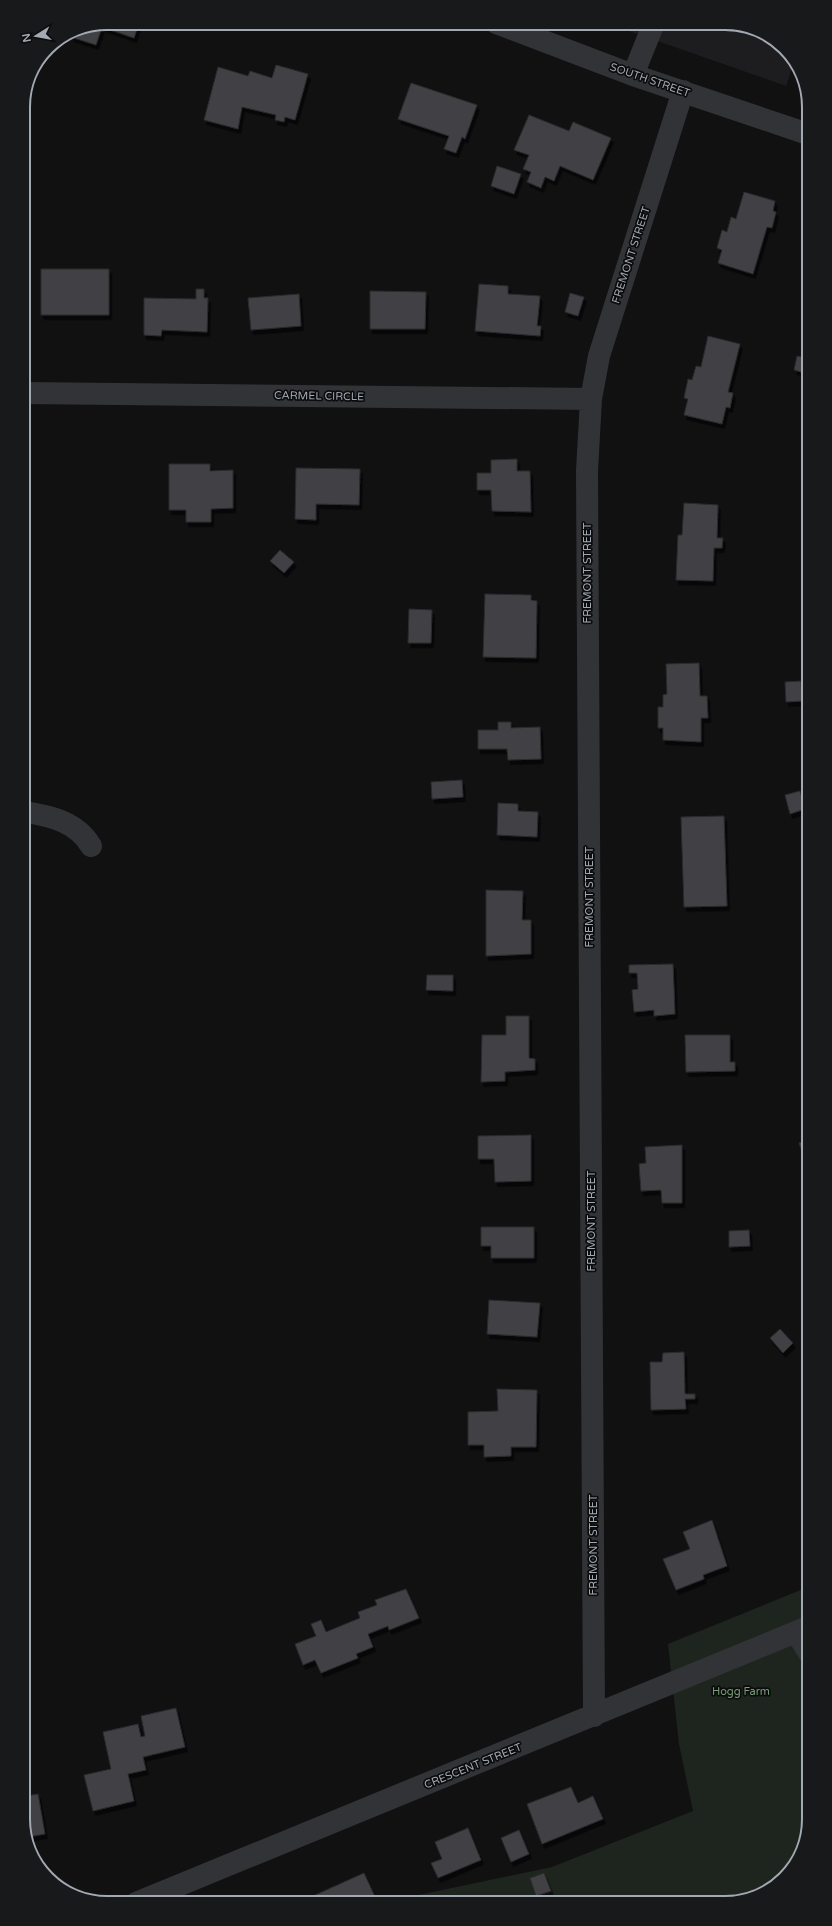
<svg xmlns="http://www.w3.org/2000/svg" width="832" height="1926" font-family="'Varela Round',sans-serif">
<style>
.built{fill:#1d1d1f}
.green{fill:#1d251e}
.building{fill:#404145;stroke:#2b2b2e;filter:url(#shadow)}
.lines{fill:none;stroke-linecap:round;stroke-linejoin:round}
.minor{stroke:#323337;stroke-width:22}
.labels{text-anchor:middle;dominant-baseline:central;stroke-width:3.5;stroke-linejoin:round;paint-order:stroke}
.street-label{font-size:11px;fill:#a2a9b3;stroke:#0c0c0d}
.park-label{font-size:11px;fill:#7a9e79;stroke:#0c0c0d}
.rim{fill:none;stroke:#a2a9b3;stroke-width:2}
</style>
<defs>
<filter id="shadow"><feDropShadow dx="2.5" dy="4.5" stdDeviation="0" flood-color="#0009"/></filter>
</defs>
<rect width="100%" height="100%" fill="#111112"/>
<path class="built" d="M606,23h125l45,18 17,23 -7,22z"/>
<path class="green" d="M808,1587l1,232 -14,47 -43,32 -362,3 162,-34 141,-56 -14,-67 -11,-100z"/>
<path class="building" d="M107,23h32l-5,15 -32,-11 -6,18 -25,-8 4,-8z
M276,65l32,9 -13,46 -10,-3 -1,5 -9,-2 1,-5 -34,-8 -4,22 -34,-9 14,-53 30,9 2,-5 22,7z
M411,83l66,22 -12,34 -3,-2 -6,16 -12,-4 5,-13 -51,-17z
M529,115l40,16 4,-9 38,16 -18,42 -33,-14 -6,15 -9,-4 -4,11 -14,-6 4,-10 -8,-3 6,-14 -15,-5z
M497,166l24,8 -7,20 -23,-8z
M744,192l31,9 -2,10 3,1 -4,16 -5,-1 -14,47 -35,-11 4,-13 -5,-2 5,-18 5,2 4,-15 5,2z
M41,269h68v46h-68z
M479,284l29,2v8l32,2 -3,30h4l-1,10 -65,-5z
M196,289h8v9h4l-1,34 -45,-2 -1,6 -17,-1v-37l52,1z
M370,291l56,1 -1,37h-55z
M570,293l14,4 -6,19 -13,-4z
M299,294l2,32 -50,4 -3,-32z
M708,336l32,8 -12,48 5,1 -3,15 -4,-1 -4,17 -38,-9 4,-16 -4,-1 4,-19 4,1 4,-14 5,1z
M797,356l8,2v15l-11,-3z
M517,459v12h13l1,41 -39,-1 -1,-21h-14v-17h14v-13z
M169,464h41v7l23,-1v38l-22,1v13h-25v-12h-17z
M296,468l64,1 -1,36 -43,-1v16l-21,-1z
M684,503l34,2 -1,33h6l-1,10h-8l-1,33 -37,-1 2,-45h4z
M280,550l14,12 -10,11 -14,-12z
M485,594l46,1v5l6,1 -1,57 -53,-1z
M409,609l23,1 -1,33h-23z
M699,663l1,33h7l1,22h-7v24l-38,-2v-12h-5v-21h5v-12l4,-1 -1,-30z
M801,681l1,20 -16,1 -1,-20z
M498,722h13v6l29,-1 1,32 -33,1 -1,-11h-29v-19h20z
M462,780l1,17 -31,2 -1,-17z
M800,791l5,18 -15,5 -5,-19z
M498,803l20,1v7l20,1 -1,25 -40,-2z
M724,816l3,90 -43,1 -3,-90z
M486,890l37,1 -1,29h9v34l-45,2z
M673,964l2,50 -21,2v-6l-20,2 -2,-22 6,-1 -1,-16h-8v-8z
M427,975h26v16l-27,-1z
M506,1016h23v42l6,1v11l-30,2v9l-24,1 1,-47h24z
M685,1035h45v27h5v9l-49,1z
M531,1135v46l-36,1 -1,-23h-16v-23z
M807,1140v25l-8,-22z
M682,1145v58h-20l-1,-13 -20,1 -2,-27 7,-1 -1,-16z
M481,1227h53v31h-43v-12h-10z
M749,1230l1,16 -21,1v-16z
M489,1300l51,3 -3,34 -50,-3z
M780,1329l13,14 -10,10 -13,-15z
M684,1352l1,42h10v5h-10l1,10 -35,1 -1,-48h12l1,-9z
M497,1389l40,1 -1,57h-25v9l-27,1v-12h-16v-33l30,-1z
M712,1520l15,46 -24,9 1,4 -28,11 -13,-31 27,-10 -7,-17z
M406,1589l13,29 -30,12 -1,-4 -20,8 5,13 -17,7 2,4 -37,15 -6,-13 -12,5 -8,-21 21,-8 -5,-12 10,-4 5,12 34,-14 -2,-6 19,-7 -2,-5z
M176,1708l9,39 -42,10 3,13 -18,4 6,27 -41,10 -9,-36 27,-6 -8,-37 35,-8 3,13 4,-1 -4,-20z
M571,1787l7,16 15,-7 10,23 -61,25 -15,-40z
M38,1794l7,40 -17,3 -1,-41z
M468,1828l13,32 -43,18 -7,-15 11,-4 -7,-17z
M519,1830l10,24 -18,8 -10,-24z
M364,1873l13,28h-75z
M544,1873l7,18 -15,5 -6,-18z"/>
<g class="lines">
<path class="minor" d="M496,23l137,52 172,58
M633,75l21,-52
M24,393l567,6
M25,812c26,4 52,10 66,34
M796,1632l13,21
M594,1716l-7,-1245 4,-72 8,-43 84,-265
M136,1903l672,-276"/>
</g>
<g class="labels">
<g class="street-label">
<text transform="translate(650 80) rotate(19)">SOUTH STREET</text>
<text transform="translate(631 255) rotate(-72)">FREMONT STREET</text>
<text transform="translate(319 396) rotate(1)">CARMEL CIRCLE</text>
<text transform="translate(587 573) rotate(-90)">FREMONT STREET</text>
<text transform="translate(589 897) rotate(-90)">FREMONT STREET</text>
<text transform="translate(591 1221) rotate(-90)">FREMONT STREET</text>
<text transform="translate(593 1545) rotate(-90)">FREMONT STREET</text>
<text transform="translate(473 1766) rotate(-22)">CRESCENT STREET</text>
</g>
<g class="park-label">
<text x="741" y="1691">Hogg Farm</text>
</g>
</g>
<path d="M0 0H832V1926H0ZM107 30H725A77 77 0 0 1 802 107V1819A77 77 0 0 1 725 1896H107A77 77 0 0 1 30 1819V107A77 77 0 0 1 107 30Z" fill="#18191a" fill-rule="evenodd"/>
<path class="rim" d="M107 30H725A77 77 0 0 1 802 107V1819A77 77 0 0 1 725 1896H107A77 77 0 0 1 30 1819V107A77 77 0 0 1 107 30Z"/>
<g transform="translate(36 36) rotate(259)" stroke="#0c0c0d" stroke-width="3" paint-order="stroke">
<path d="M0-3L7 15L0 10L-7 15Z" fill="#a2a9b3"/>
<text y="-6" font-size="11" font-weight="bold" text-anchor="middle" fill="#a2a9b3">N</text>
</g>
</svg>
